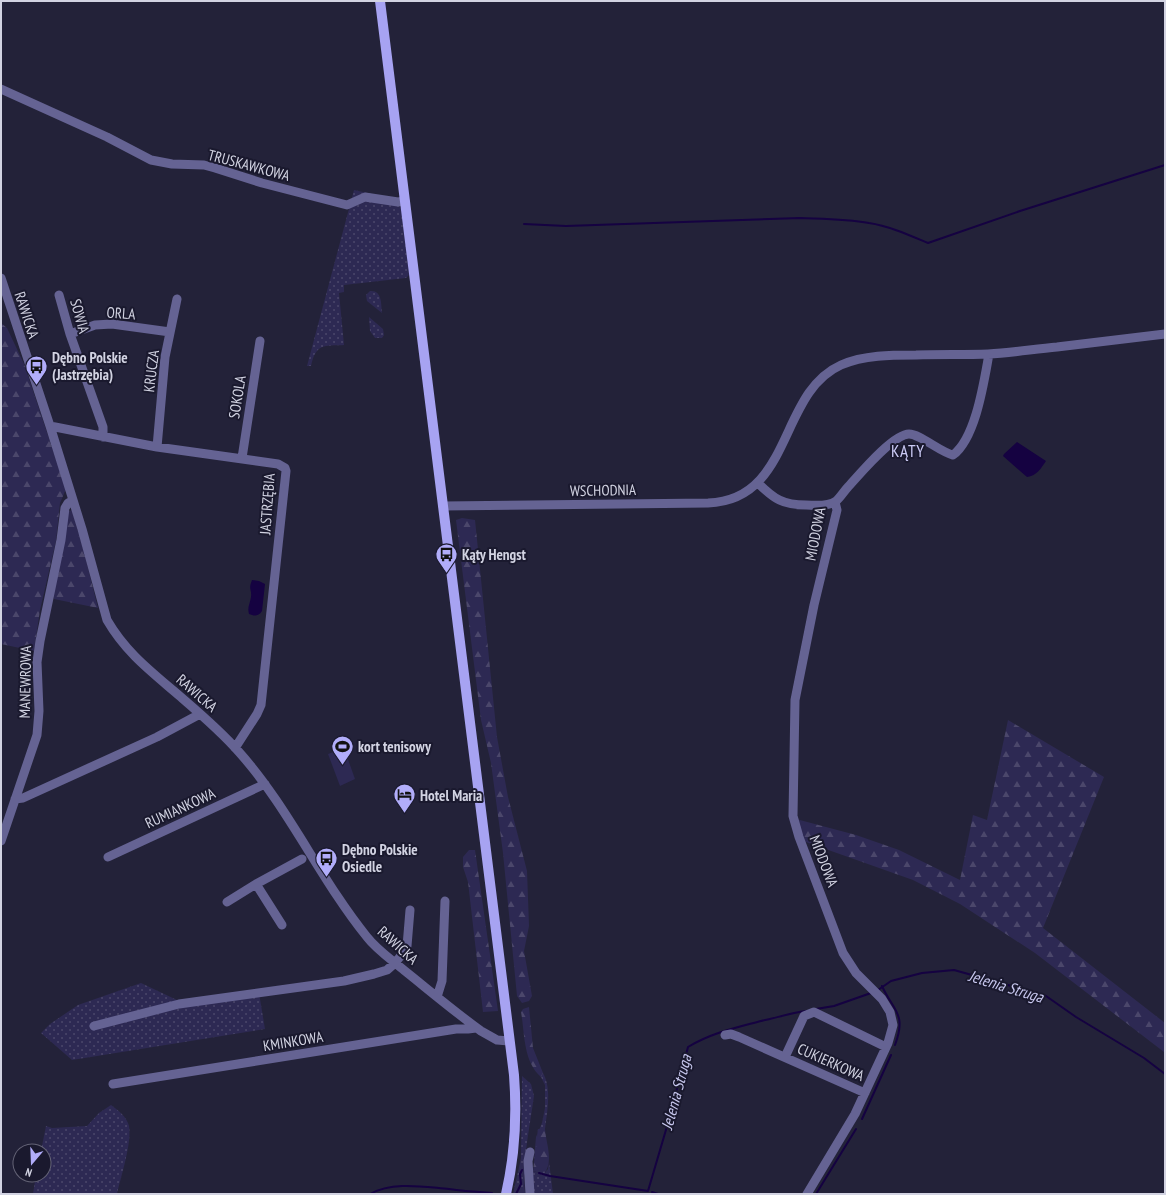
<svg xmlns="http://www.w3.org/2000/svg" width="1166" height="1195" font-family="'PT Sans Narrow',sans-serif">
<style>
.grass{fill:url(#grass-dots)}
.forest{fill:url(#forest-firs)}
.pitch{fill:#2d2953}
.water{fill:#150241}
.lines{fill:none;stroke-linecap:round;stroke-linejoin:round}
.stream{stroke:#150241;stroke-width:2}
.minor{stroke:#656393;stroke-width:9}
.major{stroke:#a7a3f2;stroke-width:10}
.labels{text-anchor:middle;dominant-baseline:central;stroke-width:4;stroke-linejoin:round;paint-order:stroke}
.street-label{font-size:15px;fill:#d2d3e2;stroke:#1a192e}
.poi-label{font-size:15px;font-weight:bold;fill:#d2d3e2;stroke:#1a192e;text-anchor:start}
.water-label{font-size:16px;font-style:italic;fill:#c7c7ee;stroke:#1a192e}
.quarter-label{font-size:17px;letter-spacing:1px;fill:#cac9f4;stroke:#1a192e}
</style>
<defs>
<pattern id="grass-dots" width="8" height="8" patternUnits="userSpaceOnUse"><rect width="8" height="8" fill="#2d2953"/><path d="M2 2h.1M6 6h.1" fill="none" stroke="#4b476b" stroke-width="1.8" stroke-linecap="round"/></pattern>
<pattern id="forest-firs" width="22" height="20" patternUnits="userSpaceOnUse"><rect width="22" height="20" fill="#2d2953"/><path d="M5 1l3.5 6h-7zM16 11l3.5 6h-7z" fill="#4b476b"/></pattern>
</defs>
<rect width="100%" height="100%" fill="#232239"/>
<path class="grass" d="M354,190l36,8 12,11 7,66 -3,3 -62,7v7l-5,1 5,52c-20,1 -28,-2 -33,21h-4z
M370,291c12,-1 11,12 12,22l-15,-12 -1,-6z
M369,317l14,12 1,6 -2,3h-7l-5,-7z
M141,983l38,18 80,-8 6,36 -193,31 -31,-27 9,-9 28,-19z
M543,1073c9,16 4,38 2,56h-7l-2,25 -2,6 2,-23 6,-14 3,-15v-23l-4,-8z
M522,1076l9,8 3,12 -7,46 -2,19v13l-1,1 1,18 1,1h-13l8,-36z
M111,1105c7,5 16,12 18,21 3,17 -8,50 -12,68h-84l3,-19h8v-24h-3l5,-25 6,2 35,-2 12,-13z
M549,1162l4,32h-19l-2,-23 12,3 4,-5z"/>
<path class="forest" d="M1,323l6,5 17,36 42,125 -6,14 -4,38 -16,69 -6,41 -33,-7z
M72,510l12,42 14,56 -44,-9 -1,-9 14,-78z
M462,518l13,2 22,217 11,60 19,74 2,55 -5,25 8,45 -3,5 -7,2 -5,-7 -14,-143 -12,-90 -10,-43 -25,-200z
M1008,720l96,57 -61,151 122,95v26l-1,3 -129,-99 -75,-49 -47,-24 -110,-39 -7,-22 60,16 43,15 61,30 13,-65 14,5z
M469,850h6l23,161 -15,1 -15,-130 -5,-15v-10z
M529,1007l4,41 10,25 -2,4c-18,-16 -16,-43 -20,-65l2,-3z
M538,1129h7c1,15 9,32 -1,45l-11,-3z"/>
<path class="pitch" d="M344,748l11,31 -15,7 -12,-32z"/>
<path class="water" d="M1017,442l29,19c-5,7 -9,15 -19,16l-24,-21 1,-2z
M252,580l7,1 6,3 -3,27c-4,6 -8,5 -13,3 -2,-7 1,-10 2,-17 1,-8 -3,-7 1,-17z"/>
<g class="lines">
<path class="stream" d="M524,224l42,2 234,-8c23,1 46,1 69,5 20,3 40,12 59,20l92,-32 145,-46
M882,986c11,25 25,27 13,59
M878,990l13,-9 31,-8 32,-3 68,19 24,7 30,21 68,41 21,16
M816,1009l18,-3 37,-13
M862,1119l29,-64
M539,1173l11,3 98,15 20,-68 20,-76c23,-14 47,-19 73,-26 15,-3 29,-8 45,-10
M652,1192l6,2
M370,1194c23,-13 54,-7 79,-5 14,2 29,3 43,4
M516,1194l5,-10 -1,-10 2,-4
M816,1194l40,-65"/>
<path class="minor" d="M1,89l106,48 44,23 21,4 32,1 11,3 47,15 85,22 18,-8 33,5 7,-1
M1,278l49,148 32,103 25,91c18,31 41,49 68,72 22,19 45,38 64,60 50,56 81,127 128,185 10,13 25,23 38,34 25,20 50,41 76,60l16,9 12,1
M59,295l11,39 33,93v10
M70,334l25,-9 17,-1 58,8
M50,426l107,21 121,17 7,4 1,3 -25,234 -4,9 -22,34
M157,447l8,-90 12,-58
M242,458l18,-117
M758,483c16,16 25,22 48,22 9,0 22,2 30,-4 4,-3 8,-10 12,-14 11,-12 45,-53 61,-53 11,0 31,18 44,21 23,-17 31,-74 36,-101
M443,506l265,-3c85,-3 70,-110 133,-138 23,-10 50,-10 75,-10 24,-1 48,0 72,-1 23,-1 46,-5 69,-7 36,-4 72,-9 108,-13
M15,799l8,-1 134,-61 43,-23
M1,841l36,-106 2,-24 -2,-49 3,-21 21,-101 4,-32 3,-5 5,-3
M108,857l157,-73
M256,884l26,41
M227,902l29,-18 46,-25
M437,997l5,-16 3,-80
M94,1026l85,-22 165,-23 30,-7 13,-4 8,-7 8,-10 4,-7 3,-36
M725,1035l6,-1 8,3 126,56
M785,1057l19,-41 10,-4 72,35
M113,1084l343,-55h12l8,-1
M530,1194l-2,-33 2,-9
M807,1194l48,-80 33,-71 5,-18 -3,-13 -8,-13 -26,-26 -13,-20 -44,-116 -6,-21 2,-116 19,-95 23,-95 -2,-8"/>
<path class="major" d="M380,1l134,1074c3,40 1,80 -8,119"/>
</g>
<defs>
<symbol id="bus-pin" viewBox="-11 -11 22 30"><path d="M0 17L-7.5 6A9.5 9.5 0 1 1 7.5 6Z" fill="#b1adfa" stroke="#1a192e"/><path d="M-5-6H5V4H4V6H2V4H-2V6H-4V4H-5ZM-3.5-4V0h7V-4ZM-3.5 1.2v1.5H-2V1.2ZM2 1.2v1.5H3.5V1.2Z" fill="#111"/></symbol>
<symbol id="stadium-pin" viewBox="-11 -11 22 30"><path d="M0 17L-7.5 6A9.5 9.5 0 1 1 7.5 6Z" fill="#b1adfa" stroke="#1a192e"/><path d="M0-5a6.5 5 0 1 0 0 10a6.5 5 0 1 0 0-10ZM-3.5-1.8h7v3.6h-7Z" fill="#111"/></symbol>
<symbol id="hotel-pin" viewBox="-11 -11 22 30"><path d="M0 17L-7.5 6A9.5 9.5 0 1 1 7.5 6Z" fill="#b1adfa" stroke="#1a192e"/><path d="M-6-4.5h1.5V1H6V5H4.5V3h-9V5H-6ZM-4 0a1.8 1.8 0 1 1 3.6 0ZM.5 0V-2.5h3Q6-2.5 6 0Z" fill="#111"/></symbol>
</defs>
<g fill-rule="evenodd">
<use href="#bus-pin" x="24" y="354" width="25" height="34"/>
<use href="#bus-pin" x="434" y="542" width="25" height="34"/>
<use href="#stadium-pin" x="330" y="734" width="25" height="34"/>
<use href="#hotel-pin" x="392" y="782" width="25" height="34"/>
<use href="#bus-pin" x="314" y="846" width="25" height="34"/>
</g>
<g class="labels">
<g class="street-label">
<text transform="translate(249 165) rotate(15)">TRUSKAWKOWA</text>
<text transform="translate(121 313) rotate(4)">ORLA</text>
<text transform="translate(27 315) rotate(72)">RAWICKA</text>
<text transform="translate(80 316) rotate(74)">SOWIA</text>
<text transform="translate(151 371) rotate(-83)">KRUCZA</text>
<text transform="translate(237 397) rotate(-81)">SOKOLA</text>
<text transform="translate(603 490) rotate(-1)">WSCHODNIA</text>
<text transform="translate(267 504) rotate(-86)">JASTRZĘBIA</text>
<text transform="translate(815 534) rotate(-79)">MIODOWA</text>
<text transform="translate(25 682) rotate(-89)">MANEWROWA</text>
<text transform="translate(197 693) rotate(41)">RAWICKA</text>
<text transform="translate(180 808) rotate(-25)">RUMIANKOWA</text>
<text transform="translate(824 861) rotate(69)">MIODOWA</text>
<text transform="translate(398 945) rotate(42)">RAWICKA</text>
<text transform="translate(293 1041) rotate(-9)">KMINKOWA</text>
<text transform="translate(831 1062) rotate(24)">CUKIERKOWA</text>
</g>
<g class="poi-label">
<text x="52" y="357">Dębno Polskie<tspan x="52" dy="17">(Jastrzębia)</tspan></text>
<text x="462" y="554">Kąty Hengst</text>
<text x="358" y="746">kort tenisowy</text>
<text x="420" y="795">Hotel Maria</text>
<text x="342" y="849">Dębno Polskie<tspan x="342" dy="17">Osiedle</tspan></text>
</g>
<g class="water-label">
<text transform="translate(1006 986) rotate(17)">Jelenia Struga</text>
<text transform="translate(676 1092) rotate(-75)">Jelenia Struga</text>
</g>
<g class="quarter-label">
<text x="908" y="451">KĄTY</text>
</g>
</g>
<rect width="1166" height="1195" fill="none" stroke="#d2d3e2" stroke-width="4"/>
<g transform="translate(32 1163) rotate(199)"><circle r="19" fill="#1a192e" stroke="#646376"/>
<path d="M0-3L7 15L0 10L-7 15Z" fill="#b1adfa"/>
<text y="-6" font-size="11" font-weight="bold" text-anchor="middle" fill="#d2d3e2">N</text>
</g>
</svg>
